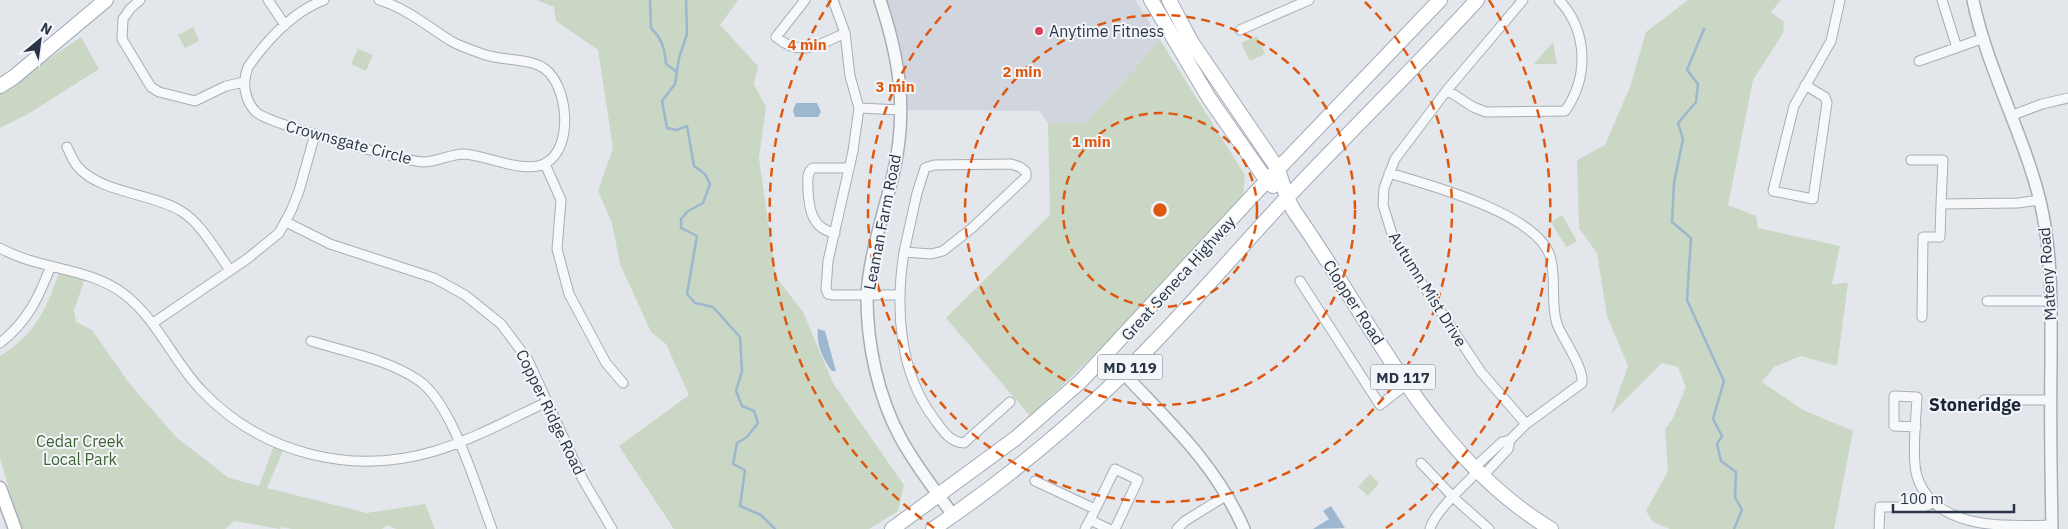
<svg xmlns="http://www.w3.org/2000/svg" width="2068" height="529" font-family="'IBM Plex Sans',sans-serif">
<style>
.built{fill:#d1d6de}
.green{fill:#c9d7c4}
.water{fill:#9cb7ce}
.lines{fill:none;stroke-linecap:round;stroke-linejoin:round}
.stream{stroke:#9cb7ce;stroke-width:2.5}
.minor-casing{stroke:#a7aeb7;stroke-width:11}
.tertiary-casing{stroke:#a7aeb7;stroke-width:14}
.secondary-casing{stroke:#a7aeb7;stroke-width:15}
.primary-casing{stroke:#a1acb9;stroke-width:16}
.minor{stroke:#f6f8fa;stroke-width:9}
.tertiary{stroke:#f6f8fa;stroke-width:11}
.secondary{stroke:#fff;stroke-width:12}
.primary{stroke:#fff;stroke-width:14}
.ring{fill:none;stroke:#de570f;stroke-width:2.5;stroke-dasharray:9 6}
.poi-dot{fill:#d9415e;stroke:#f3f6f9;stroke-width:2}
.labels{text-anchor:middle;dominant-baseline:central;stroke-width:4;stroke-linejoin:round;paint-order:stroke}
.shield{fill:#f3f6f9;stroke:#666f7c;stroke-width:1}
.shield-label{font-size:15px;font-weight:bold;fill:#293546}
.poi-label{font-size:16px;fill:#293546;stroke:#f3f6f9;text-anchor:start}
.street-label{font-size:16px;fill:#293546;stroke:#f3f6f9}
.park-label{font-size:16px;fill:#406335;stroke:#f3f6f9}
.neighbourhood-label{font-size:18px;font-weight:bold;fill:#1b2637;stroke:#f3f6f9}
.centre{fill:#de570f;stroke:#f3f6f9;stroke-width:2.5}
.ring-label{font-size:15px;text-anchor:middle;font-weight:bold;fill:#de570f;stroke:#f3f6f9;stroke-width:4;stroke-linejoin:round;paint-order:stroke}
</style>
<rect width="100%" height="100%" fill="#e3e7ec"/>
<path class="built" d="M880,0h256l24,40 -74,83h-38l-9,-12 -138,-1z"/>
<path class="green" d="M537,0h201l-18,25 38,41 -4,18 12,23 -7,51 17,119 27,35 30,71 71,102 -6,26 -29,18h-195l-55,-83 70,-51 -23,-51 -15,-12 -31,-68 -8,-41 -14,-32 15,-43 -15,-98 -42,-29 -2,-14z
M1688,0h93l-10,12 13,10 -1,11 -30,47 -25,125 28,11 2,12 82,18 -8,38 16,-1 -11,83 -36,-10 -27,11 -12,15 41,28 50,21 -19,98h-164l-17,-7 -7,-11 22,-40 -3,-42 8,-11 13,-31 -8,-20 -16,-4 -51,51 17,-48 -21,-50 -10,-63 -18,-25 -2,-68 28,-15 25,-58 16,-55z
M193,27l6,14 -14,7 -7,-13z
M1257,36l8,18 -15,7 -9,-18z
M81,37l18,32 -71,45 -28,14v-36z
M1160,40l85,135 -2,23 -133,142 -80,76 -84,-98 104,-103 -2,-92h38z
M1553,42l4,22h-23z
M358,49l15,6 -7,16 -15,-7z
M1562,215l15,26 -11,6 -15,-25z
M60,270l26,6 -12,34 2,12 16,8 37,53 47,54 53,41 30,8 16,-43 10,3 -18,42 100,25 58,-9 10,25h-39l-9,-4 -5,4h-90l-11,-2 -1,2 -46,-8 -9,8h-204l-21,-71v-102c37,-23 46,-47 60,-86z
M1370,474l9,9 -11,13 -10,-9z"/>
<path class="water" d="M796,103h21l4,9 -3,5h-23l-2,-7z
M818,329l7,2 11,40h-4c-9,-11 -16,-27 -14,-42z
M1331,506l14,22 -32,1 16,-10 -6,-8z"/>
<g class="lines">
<path class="stream" d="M650,0l1,28c11,11 14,21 15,36l11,8
M686,0l1,34 -8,24 -4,26 -13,17 5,27 9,2 11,-4 7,40 11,8 5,10 -7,19 -15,8 -7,8v9l16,8 -10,58 8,9 18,4 27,30 2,34 -6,20 6,15 12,5 4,12 -11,14 -10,6 -4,21 12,6 -5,36 21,9 14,14
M1704,29l-17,41 11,14 -2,18 -18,21 5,16 -9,44 -2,39 19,16 -4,62 37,81 -11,38 9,17 -5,8 4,17 15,11 -1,25 7,13 -8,19"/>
<defs>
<path id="minor" d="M140,0l-10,9 -7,10 -1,20 29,48 8,5 36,9 31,-15 18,-4
M268,0l17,25
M324,0c-32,12 -57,40 -76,67 -6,15 -4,33 8,45 13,12 146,48 167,50 14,0 27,-8 41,-8 22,1 61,21 82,9 28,-16 22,-77 -1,-94 -15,-11 -41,-8 -59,-14 -11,-4 -25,-8 -35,-14 -24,-15 -45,-33 -72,-41
M805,0l-29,37c25,21 43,8 69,-4l-12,-33
M1523,0l-76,90 -52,69 -11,29 -1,17 9,29 29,48 60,90 45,52
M1942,0l15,48
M1240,30l69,-30
M845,33l5,43 9,32 -6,43 -25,110 -2,28 2,5 5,1h67
M1919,61l65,-23
M1805,85l20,12 2,6 -14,96 -40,-8 21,-85 37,-65 9,-41
M1447,90l26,17 13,5 79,-1c24,-34 23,-80 -6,-111
M859,108l42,2
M2013,115l29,-11 26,-6
M67,147c3,6 6,14 11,20 23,26 73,26 103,44 20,12 35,40 49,59
M1911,160h32l-2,44 77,-1 22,-3
M545,164l16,36 -4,49 12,45 37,69 17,20
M1011,164l9,3 6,5v5l-54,51 -29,23 -12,3 -27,-2 13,-59 8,-25 9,-3z
M1389,173c40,12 147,40 161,83 7,22 0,46 7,68 6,16 27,43 25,59l-56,41 -16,16 -8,2 -27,25
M286,222l44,22 104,34 31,17 36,29 27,36 54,118 30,51
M835,233c-23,-4 -26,-24 -27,-43 0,-8 -2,-18 5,-22h36
M0,248c39,22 89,19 124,46 33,25 49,67 78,97 60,63 150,85 233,60 39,-12 75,-32 112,-49
M904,252c-9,57 -5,121 31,168 8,11 15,22 29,23l46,-41
M1300,281l80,124 27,-21
M1987,301h64
M1922,317l1,-80h17l1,-33
M153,323l94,-64 32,-26 12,-22 8,-20 16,-57
M311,341c35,11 76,18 107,39 34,22 59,110 74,149
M0,343c27,-21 38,-44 50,-75
M1984,400h66
M1916,427l-22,-1v-30l23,1c-1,22 -4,46 -2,68 1,14 8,27 18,37 30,27 78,24 119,23
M1421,463l33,35 35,31
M1483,476l25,-27 2,-9
M1035,481l60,28
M1090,520l25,-51 23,11 -23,49
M1085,529l5,-9 19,9
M1177,529l8,-8 42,-26
M1430,529c4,-17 35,-44 48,-58
M1879,529l1,-22h44l9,-4"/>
<path id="tertiary" d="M880,0c20,60 28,112 13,175 -9,37 -25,85 -26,123 0,46 11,98 33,139 15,28 35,53 53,78
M1973,0c14,69 50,132 67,201 13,54 11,110 11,165 -1,55 0,109 1,163
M1107,355c51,58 105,101 137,174"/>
<path id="secondary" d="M0,488l15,41"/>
<path id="primary" d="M1151,0l58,98 58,83 6,5
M1169,0l23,43 86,126 9,29 7,13c78,110 137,246 257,318
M0,86l14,-9 92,-77
M892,529l124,-91 65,-57 176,-190 183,-191
M933,529c67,-45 131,-98 189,-154 56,-54 106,-114 159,-171 65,-69 132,-134 196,-204"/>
</defs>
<use href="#minor" class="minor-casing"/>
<use href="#tertiary" class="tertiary-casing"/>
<use href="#secondary" class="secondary-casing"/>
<use href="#primary" class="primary-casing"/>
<use href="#minor" class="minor"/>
<use href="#tertiary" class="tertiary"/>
<use href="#secondary" class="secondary"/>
<use href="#primary" class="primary"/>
</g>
<g class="ring">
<circle cx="1160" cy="210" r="97"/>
<circle cx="1160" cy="210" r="195"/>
<path d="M1365 2A292 292 0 1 1 955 2"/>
<path d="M934 528A390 390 0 0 1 831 0M1489 0A390 390 0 0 1 1386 528"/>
</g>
<circle class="poi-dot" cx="1039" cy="31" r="5"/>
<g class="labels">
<g class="shield">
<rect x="1097.5" y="354.5" width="65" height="25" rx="4"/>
<rect x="1370.5" y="364.5" width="65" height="25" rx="4"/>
</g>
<g class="shield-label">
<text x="1130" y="367">MD 119</text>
<text x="1403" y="377">MD 117</text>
</g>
<g class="poi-label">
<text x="1049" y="31">Anytime Fitness</text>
</g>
<g class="street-label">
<text transform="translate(349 142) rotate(15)">Crownsgate Circle</text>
<text transform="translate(882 222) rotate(-79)">Leaman Farm Road</text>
<text transform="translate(2047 274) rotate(-94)">Mateny Road</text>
<text transform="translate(1178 278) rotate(-48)">Great Seneca Highway</text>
<text transform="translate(1428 289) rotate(58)">Autumn Mist Drive</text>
<text transform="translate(1354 302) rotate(57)">Clopper Road</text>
<text transform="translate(551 412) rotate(64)">Copper Ridge Road</text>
</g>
<g class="park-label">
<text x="80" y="441">Cedar Creek<tspan x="80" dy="18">Local Park</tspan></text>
</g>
<g class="neighbourhood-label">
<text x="1975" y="404">Stoneridge</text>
</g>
</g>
<circle cx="1160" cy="210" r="8" class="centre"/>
<g class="ring-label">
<text x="807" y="50">4 min</text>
<text x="1022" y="77">2 min</text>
<text x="895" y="92">3 min</text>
<text x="1091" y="147">1 min</text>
</g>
<g transform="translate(40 40) rotate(29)" stroke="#f3f6f9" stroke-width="4" paint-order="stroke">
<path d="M0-4L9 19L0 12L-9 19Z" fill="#293546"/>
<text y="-8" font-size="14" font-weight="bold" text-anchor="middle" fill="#293546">N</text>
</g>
<path d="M1893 504v8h121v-8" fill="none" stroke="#293546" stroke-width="2.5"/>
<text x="1900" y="504" font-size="15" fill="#293546" stroke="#f3f6f9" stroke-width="4" paint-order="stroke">100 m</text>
</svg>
